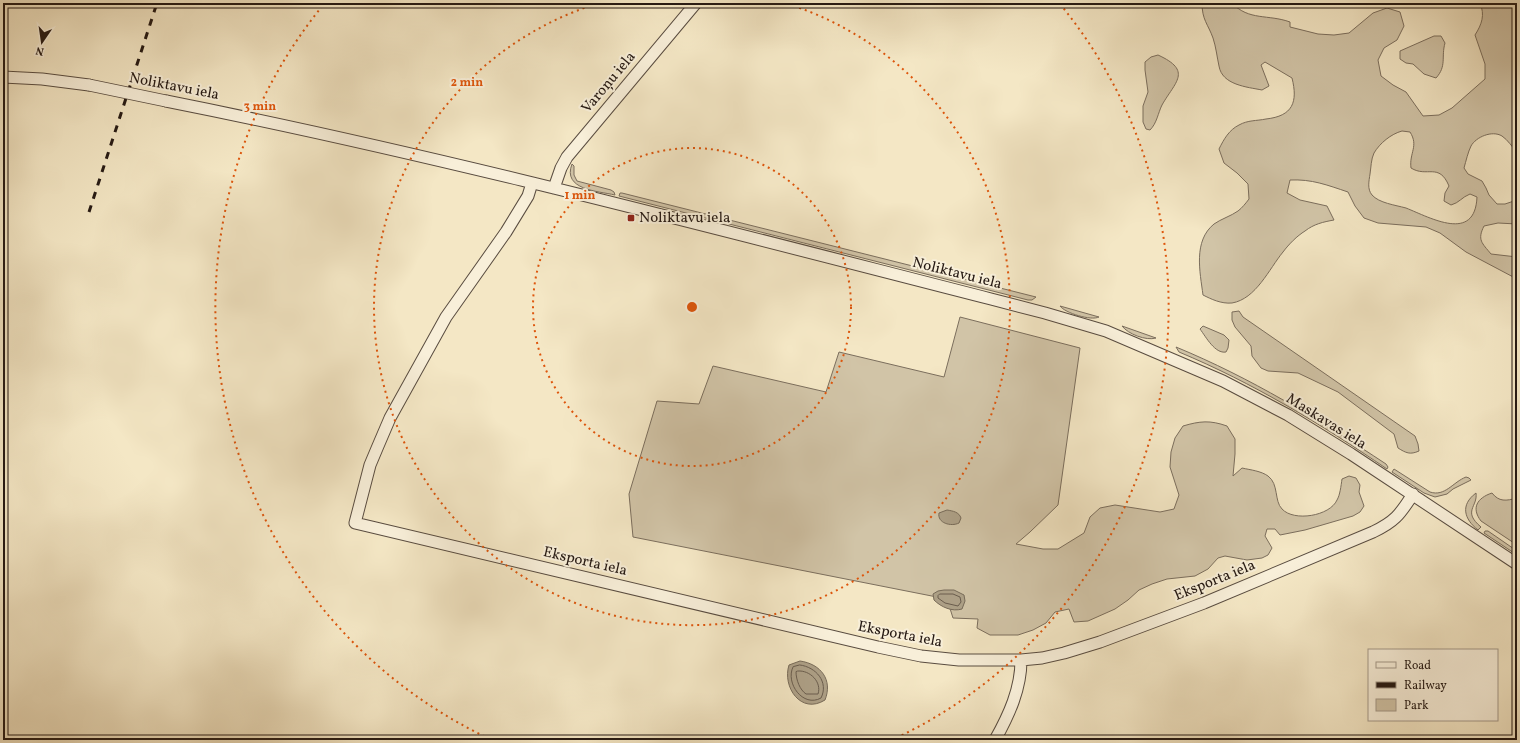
<svg xmlns="http://www.w3.org/2000/svg" width="1520" height="743" font-family="Vollkorn,serif">
<style>
.green{fill:#d1c4a7;stroke:#7b6e5d;fill-rule:evenodd}
.water{fill:#aea188;stroke:#776b59}
.lines{fill:none;stroke-linecap:round;stroke-linejoin:round}
.shore{stroke:#6a5d4e;stroke-width:1}
.minor-casing{stroke:#594c40;stroke-width:13}
.minor{stroke:#f8efd9;stroke-width:11}
.rail{stroke:#251913;stroke-width:3;stroke-dasharray:7 7;stroke-linecap:butt}
.minor-bridge-casing{stroke:#594c40;stroke-width:13;stroke-linecap:butt}
.minor-bridge{stroke:#f8efd9;stroke-width:11}
.ring{fill:none;stroke:#de560c;stroke-width:2;stroke-dasharray:2 4}
.poi-dot{fill:#8f2418;stroke:#f8efd9;stroke-width:1.5}
.labels{text-anchor:middle;dominant-baseline:central;stroke-width:4;stroke-linejoin:round;paint-order:stroke}
.street-label{font-size:15px;fill:#251913;stroke:#f8efd9}
.poi-label{font-size:15px;fill:#251913;stroke:#f8efd9;text-anchor:start}
.centre{fill:#de560c;stroke:#f8efd9;stroke-width:2}
.ring-label{font-size:12px;text-anchor:middle;font-weight:bold;fill:#de560c;stroke:#f8efd9;stroke-width:4;stroke-linejoin:round;paint-order:stroke}
</style>
<rect width="100%" height="100%" fill="#f4e7c5"/>
<filter id="stains"><feTurbulence type="fractalNoise" baseFrequency=".005" numOctaves="4"/><feColorMatrix values="0 0 0 0 .2 0 0 0 0 .09 0 0 0 0 .02 0 0 0 .5 -.17"/></filter>
<radialGradient id="worn" r=".72"><stop offset=".6" stop-color="#630" stop-opacity="0"/><stop offset="1" stop-color="#630" stop-opacity=".3"/></radialGradient>
<path class="green" d="M1202,3h30c17,18 36,11 58,19v5l28,7 16,1 15,-2 24,-20 14,-5 13,4 4,14 -7,14 -13,8 -6,12 3,16 12,9 13,7 17,24 16,-1 13,-7 33,-29v-15l-10,-29c7,-11 10,-20 5,-32h37v57l-4,15 4,8v69c-5,-5 -9,-12 -15,-16 -10,-6 -26,1 -31,10 -3,6 -5,15 -7,22l4,6 14,7 4,7 3,7 8,9h8l12,-4v24l-19,-1 -14,3c-7,14 -2,17 7,28l26,3v22l-51,-27 -26,-19 -14,-6 -48,-4 -14,-5 -9,-12 -7,-14c-21,-7 -36,-13 -58,-12l-3,13 13,7 27,6 7,14c-11,2 -20,4 -29,11 -8,5 -16,13 -22,21 -14,17 -27,47 -51,51 -11,1 -21,-4 -29,-8 -3,-23 -10,-54 11,-71 7,-5 17,-8 24,-13 4,-3 8,-8 11,-12l-1,-15 -11,-11 -13,-10 -5,-14c5,-10 10,-19 20,-24 9,-5 17,-4 27,-6 27,-3 32,-17 26,-41l-27,-16 -4,3 8,21 -7,4c-15,-3 -40,-5 -43,-24 -2,-9 -3,-19 -6,-28 -5,-14 -11,-18 -11,-35zM1402,131l8,1c9,14 -1,21 1,36 16,10 28,-6 38,18l-4,7 -1,8 7,4c8,-2 11,-8 19,-11l7,3c-2,46 -46,21 -71,11 -11,-3 -27,-5 -34,-13 -5,-6 -3,-14 -2,-21 1,-6 1,-15 4,-21 6,-10 17,-19 28,-22z
M1434,36h7l4,7c-4,14 2,23 -9,35l-12,-4 -11,-10 -7,-1 -6,-4v-8z
M1158,55c35,16 17,27 4,50 -4,8 -5,18 -12,25l-4,-1 -3,-7v-16l5,-14 -3,-22v-8l6,-5z
M572,164l2,2v9l3,6 34,9 3,2 1,3c-17,-4 -53,-5 -43,-31z
M620,193h2l414,104 -4,3h-4l-409,-104z
M1060,306l39,11c-8,4 -34,-4 -39,-11z
M1239,311l4,6 172,119 3,8 1,7c-9,4 -13,2 -21,-3l-4,-14 -56,-42 -40,-19 -30,-2 -7,-3 -9,-12 -1,-10 -16,-19 -3,-7v-8z
M960,317l120,31 -22,157 -28,27 -14,12 27,5h15l26,-16 6,-16 10,-9 15,-3 45,7 14,-3 5,-14 -9,-28 1,-15 4,-14 8,-12c17,-5 27,-6 44,0l8,13v15l-2,22 9,-8c9,2 19,3 26,8 11,8 6,25 14,33 12,13 48,7 55,-9 3,-5 4,-14 5,-21l7,-3 7,2 4,7 -1,7 5,14 -4,6 -7,4 -48,14 -25,5 -5,-6h-8l-2,7 7,12 -4,7 -6,3 -15,2 -22,-4 -7,2 -10,11 -13,7 -28,3 -15,5 -13,6 -11,10 -13,9 -27,12 -14,1 -5,-13 -14,3 -9,11 -13,7 -15,5h-28l-13,-7 1,-9 -25,-1 -6,-19 -314,-62 -4,-43 28,-93 42,3 14,-38 113,26 13,-40 105,25z
M1122,326l34,12c-10,3 -28,-4 -34,-12z
M1203,326l21,9 5,5 -1,8 -2,4c-11,2 -20,-15 -26,-23z
M1176,347c75,31 142,72 210,117l2,3 -1,2c-66,-45 -134,-86 -208,-117z
M1394,469l36,23c15,5 23,-10 36,-15l3,1 2,2 -18,9 -6,5 -12,3 -11,-4 -32,-21z
M1476,493c2,14 -14,18 5,34l-3,3c-14,-11 -18,-25 -2,-37z
M1492,493c7,9 14,8 25,5v47l-36,-24c-10,-13 -4,-23 11,-28z
M1485,531h3l29,20v4l-33,-22z"/>
<path class="water" d="M947,510c6,1 12,2 14,8l-2,5c-8,4 -22,0 -20,-10z
M944,590h10l10,5 1,6 -3,8c-10,3 -21,-2 -28,-9l-1,-6 5,-3z
M800,661c21,3 33,19 25,39 -24,15 -43,-13 -36,-35z"/>
<g class="lines">
<path class="shore" d="M940,594h13l7,3 1,5 -3,4 -13,-3 -7,-5v-2z
M800,665c16,2 29,17 21,33 -18,10 -36,-15 -28,-31z
M798,671c12,-1 24,11 20,23h-12c-6,-4 -10,-14 -10,-22z"/>
<defs>
<path id="minor" d="M3,77l39,2 47,6
M166,101c277,55 551,128 825,198l54,14 61,18 117,50 65,34 63,39 166,110
M532,183l-4,13 -22,36 -60,85 -56,101 -12,28 -8,19 -15,58 523,124 43,9 38,4h62l21,-2 22,-5 36,-11 104,-39 169,-71c21,-10 27,-17 40,-38
M554,188l7,-20 6,-11 129,-154
M995,740c14,-25 26,-51 26,-80"/>
</defs>
<use href="#minor" class="minor-casing"/>
<use href="#minor" class="minor"/>
<path class="rail" d="M89,212l68,-209"/>
<defs>
<path id="minor-bridge" d="M89,85l77,16"/>
</defs>
<use href="#minor-bridge" class="minor-bridge-casing"/>
<use href="#minor-bridge" class="minor-bridge"/>
</g>
<g class="ring">
<circle cx="692" cy="307" r="159"/>
<path d="M788 4A318 318 0 1 1 596 4"/>
<path d="M490 739A477 477 0 0 1 324 4M1060 4A477 477 0 0 1 894 739"/>
</g>
<rect class="poi-dot" x="627" y="214" width="8" height="8" rx="2"/>
<g class="labels">
<g class="street-label">
<text transform="translate(609 83) rotate(-50)">Varoņu iela</text>
<text transform="translate(174 87) rotate(11)">Noliktavu iela</text>
<text transform="translate(957 274) rotate(14)">Noliktavu iela</text>
<text transform="translate(1326 422) rotate(32)">Maskavas iela</text>
<text transform="translate(585 562) rotate(13)">Eksporta iela</text>
<text transform="translate(1215 581) rotate(-22)">Eksporta iela</text>
<text transform="translate(900 635) rotate(11)">Eksporta iela</text>
</g>
<g class="poi-label">
<text x="639" y="218">Noliktavu iela</text>
</g>
</g>
<circle cx="692" cy="307" r="6" class="centre"/>
<g class="ring-label">
<text x="467" y="86">2 min</text>
<text x="260" y="110">3 min</text>
<text x="580" y="199">1 min</text>
</g>
<rect width="1520" height="743" fill="none" stroke="#f4e7c5" stroke-width="16"/>
<rect x="4" y="4" width="1512" height="735" fill="none" stroke="#251913" stroke-width="2"/>
<rect x="8" y="8" width="1504" height="727" fill="none" stroke="#251913"/>
<rect x="1368" y="649" width="130" height="72" fill="#f8efd9" stroke="#a4998a"/>
<rect x="1376" y="662" width="20" height="6" fill="#f8efd9" stroke="#a4998a"/>
<text x="1404" y="669" font-size="12" fill="#251913">Road</text>
<rect x="1376" y="682" width="20" height="6" fill="#251913" stroke="#a4998a"/>
<text x="1404" y="689" font-size="12" fill="#251913">Railway</text>
<rect x="1376" y="699" width="20" height="12" fill="#d1c4a7" stroke="#a4998a"/>
<text x="1404" y="709" font-size="12" fill="#251913">Park</text>
<g transform="translate(42 42) rotate(193)" stroke="#f8efd9" stroke-width="3" paint-order="stroke">
<path d="M0-3L7 15L0 10L-7 15Z" fill="#251913"/>
<text y="-6" font-size="11" font-weight="bold" text-anchor="middle" fill="#251913">N</text>
</g>
<rect width="100%" height="100%" filter="url(#stains)"/>
<rect width="100%" height="100%" fill="url(#worn)"/>
</svg>
